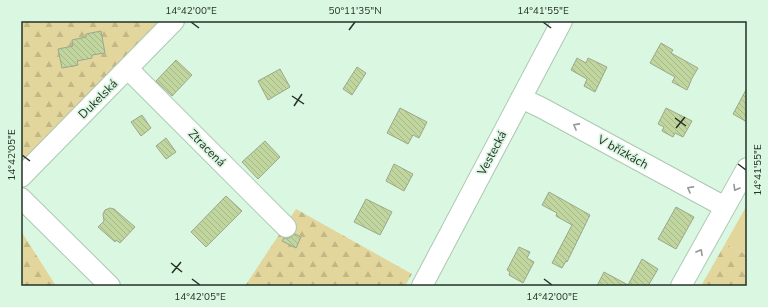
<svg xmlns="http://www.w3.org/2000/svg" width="768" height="307" font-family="'Nunito Sans',sans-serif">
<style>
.green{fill:#e2d69c}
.forest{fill:url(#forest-firs)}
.building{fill:url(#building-back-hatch);stroke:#9ca78b}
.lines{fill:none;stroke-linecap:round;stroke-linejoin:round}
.minor-casing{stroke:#acc8b3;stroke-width:22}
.minor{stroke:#fff;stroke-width:20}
.oneway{stroke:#929894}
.ticks{fill:none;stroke:#263129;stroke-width:1.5}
.labels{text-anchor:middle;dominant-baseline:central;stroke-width:3.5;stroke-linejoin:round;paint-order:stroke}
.street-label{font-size:12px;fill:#263129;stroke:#daf7e1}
.neatline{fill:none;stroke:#263129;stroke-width:1.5}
.ticks-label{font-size:10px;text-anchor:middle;fill:#263129}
</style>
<defs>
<pattern id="forest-firs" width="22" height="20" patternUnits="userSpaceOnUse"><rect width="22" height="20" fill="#e2d69c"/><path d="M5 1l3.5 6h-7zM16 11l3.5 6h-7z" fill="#c2b886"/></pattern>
<pattern id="building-back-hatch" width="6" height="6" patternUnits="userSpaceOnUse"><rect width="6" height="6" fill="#c0d69e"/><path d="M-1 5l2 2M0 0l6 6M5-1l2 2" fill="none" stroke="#a5b888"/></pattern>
</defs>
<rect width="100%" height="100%" fill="#daf7e1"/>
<path class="green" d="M747,205v50l-22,-11z"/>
<path class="forest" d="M21,21h140l-140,146z
M296,209l116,65 -7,12h-160z
M21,231l35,55h-35z
M725,244l22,11v31h-46z"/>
<path class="building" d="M101,31l4,22 -13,2v3l-15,3 1,4 -16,3 -4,-19 15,-3 -1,-6 14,-3v-3z
M661,43l12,7 -2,3 27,15 -7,12v1l-4,9 -15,-8 3,-5 -25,-14z
M577,58l9,5 2,-5 19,9 -12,25 -11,-6 3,-7 -16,-9z
M176,60l16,15 -20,21 -16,-15z
M357,67l9,6 -14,22 -9,-6z
M280,69l10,18 -22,13 -10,-19z
M747,88v34l-14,-8z
M400,108l27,14 -8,16 -6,-3 -5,9 -21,-11z
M666,108l26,13 -9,16 -8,-4 -2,4 -11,-6 2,-4 -6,-3z
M142,115l9,13 -10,8 -10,-14z
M166,138l10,14 -10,7 -10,-13z
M265,141l15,16 -22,22 -16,-17z
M394,164l19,10 -9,17 -18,-10z
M549,192l41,23 -23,47 -1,-1 -4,7 -10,-5 20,-38 -16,-9 1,-3 -15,-8z
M226,196l16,15 -36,36 -15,-15z
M366,199l26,13 -12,23 -26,-13z
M676,207l18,10 -18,32 -18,-10z
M110,208l4,1 21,18 -15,16 -4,-3 -1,2 -17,-15 6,-6 -1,-7 2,-4z
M295,234l6,3 -5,11 -14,-7 2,-3h5z
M519,247l11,5 -3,6 7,4 -11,21 -14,-8 1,-3 -3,-2z
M642,259l16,10 -10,17h-51l7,-14 24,13z"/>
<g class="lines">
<defs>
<path id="minor" d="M128,69l158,158
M521,98l21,10 183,99
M21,177l153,-156
M21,198l89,88
M422,286l140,-265
M681,286l66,-118"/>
</defs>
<use href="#minor" class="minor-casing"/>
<use href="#minor" class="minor"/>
</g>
<defs><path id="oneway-chevron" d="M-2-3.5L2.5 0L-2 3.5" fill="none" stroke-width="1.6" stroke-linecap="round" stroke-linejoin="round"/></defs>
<g class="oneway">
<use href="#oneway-chevron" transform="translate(576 126) rotate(-151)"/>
<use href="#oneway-chevron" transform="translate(736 188) rotate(120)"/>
<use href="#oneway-chevron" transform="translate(690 189) rotate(-151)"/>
<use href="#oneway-chevron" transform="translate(700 252) rotate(-61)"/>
</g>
<path class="ticks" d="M191,22l8,6M543,22l8,6M349,30l6,-8M292,96l12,8M294,106l8,-12M675,118l11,8M676,128l9,-11M22,155l8,6M738,164l8,6M171,263l11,9M172,273l9,-11M192,279l8,6M544,279l8,6"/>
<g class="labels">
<g class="street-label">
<text transform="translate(98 99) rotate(-45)">Dukelská</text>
<text transform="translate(207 148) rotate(45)">Ztracená</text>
<text transform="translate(623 152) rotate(29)">V břízkách</text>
<text transform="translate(492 153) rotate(-62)">Vestecká</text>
</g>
</g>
<rect width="768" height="307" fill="none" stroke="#daf7e1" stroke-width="44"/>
<rect x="22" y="22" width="724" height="263" class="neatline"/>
<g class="ticks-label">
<text x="191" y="14">14°42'00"E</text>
<text x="355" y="14">50°11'35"N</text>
<text x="543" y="14">14°41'55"E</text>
<text transform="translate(11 155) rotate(-90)" y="4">14°42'05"E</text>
<text transform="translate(757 170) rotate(-90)" y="4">14°41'55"E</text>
<text x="200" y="300">14°42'05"E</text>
<text x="552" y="300">14°42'00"E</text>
</g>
</svg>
